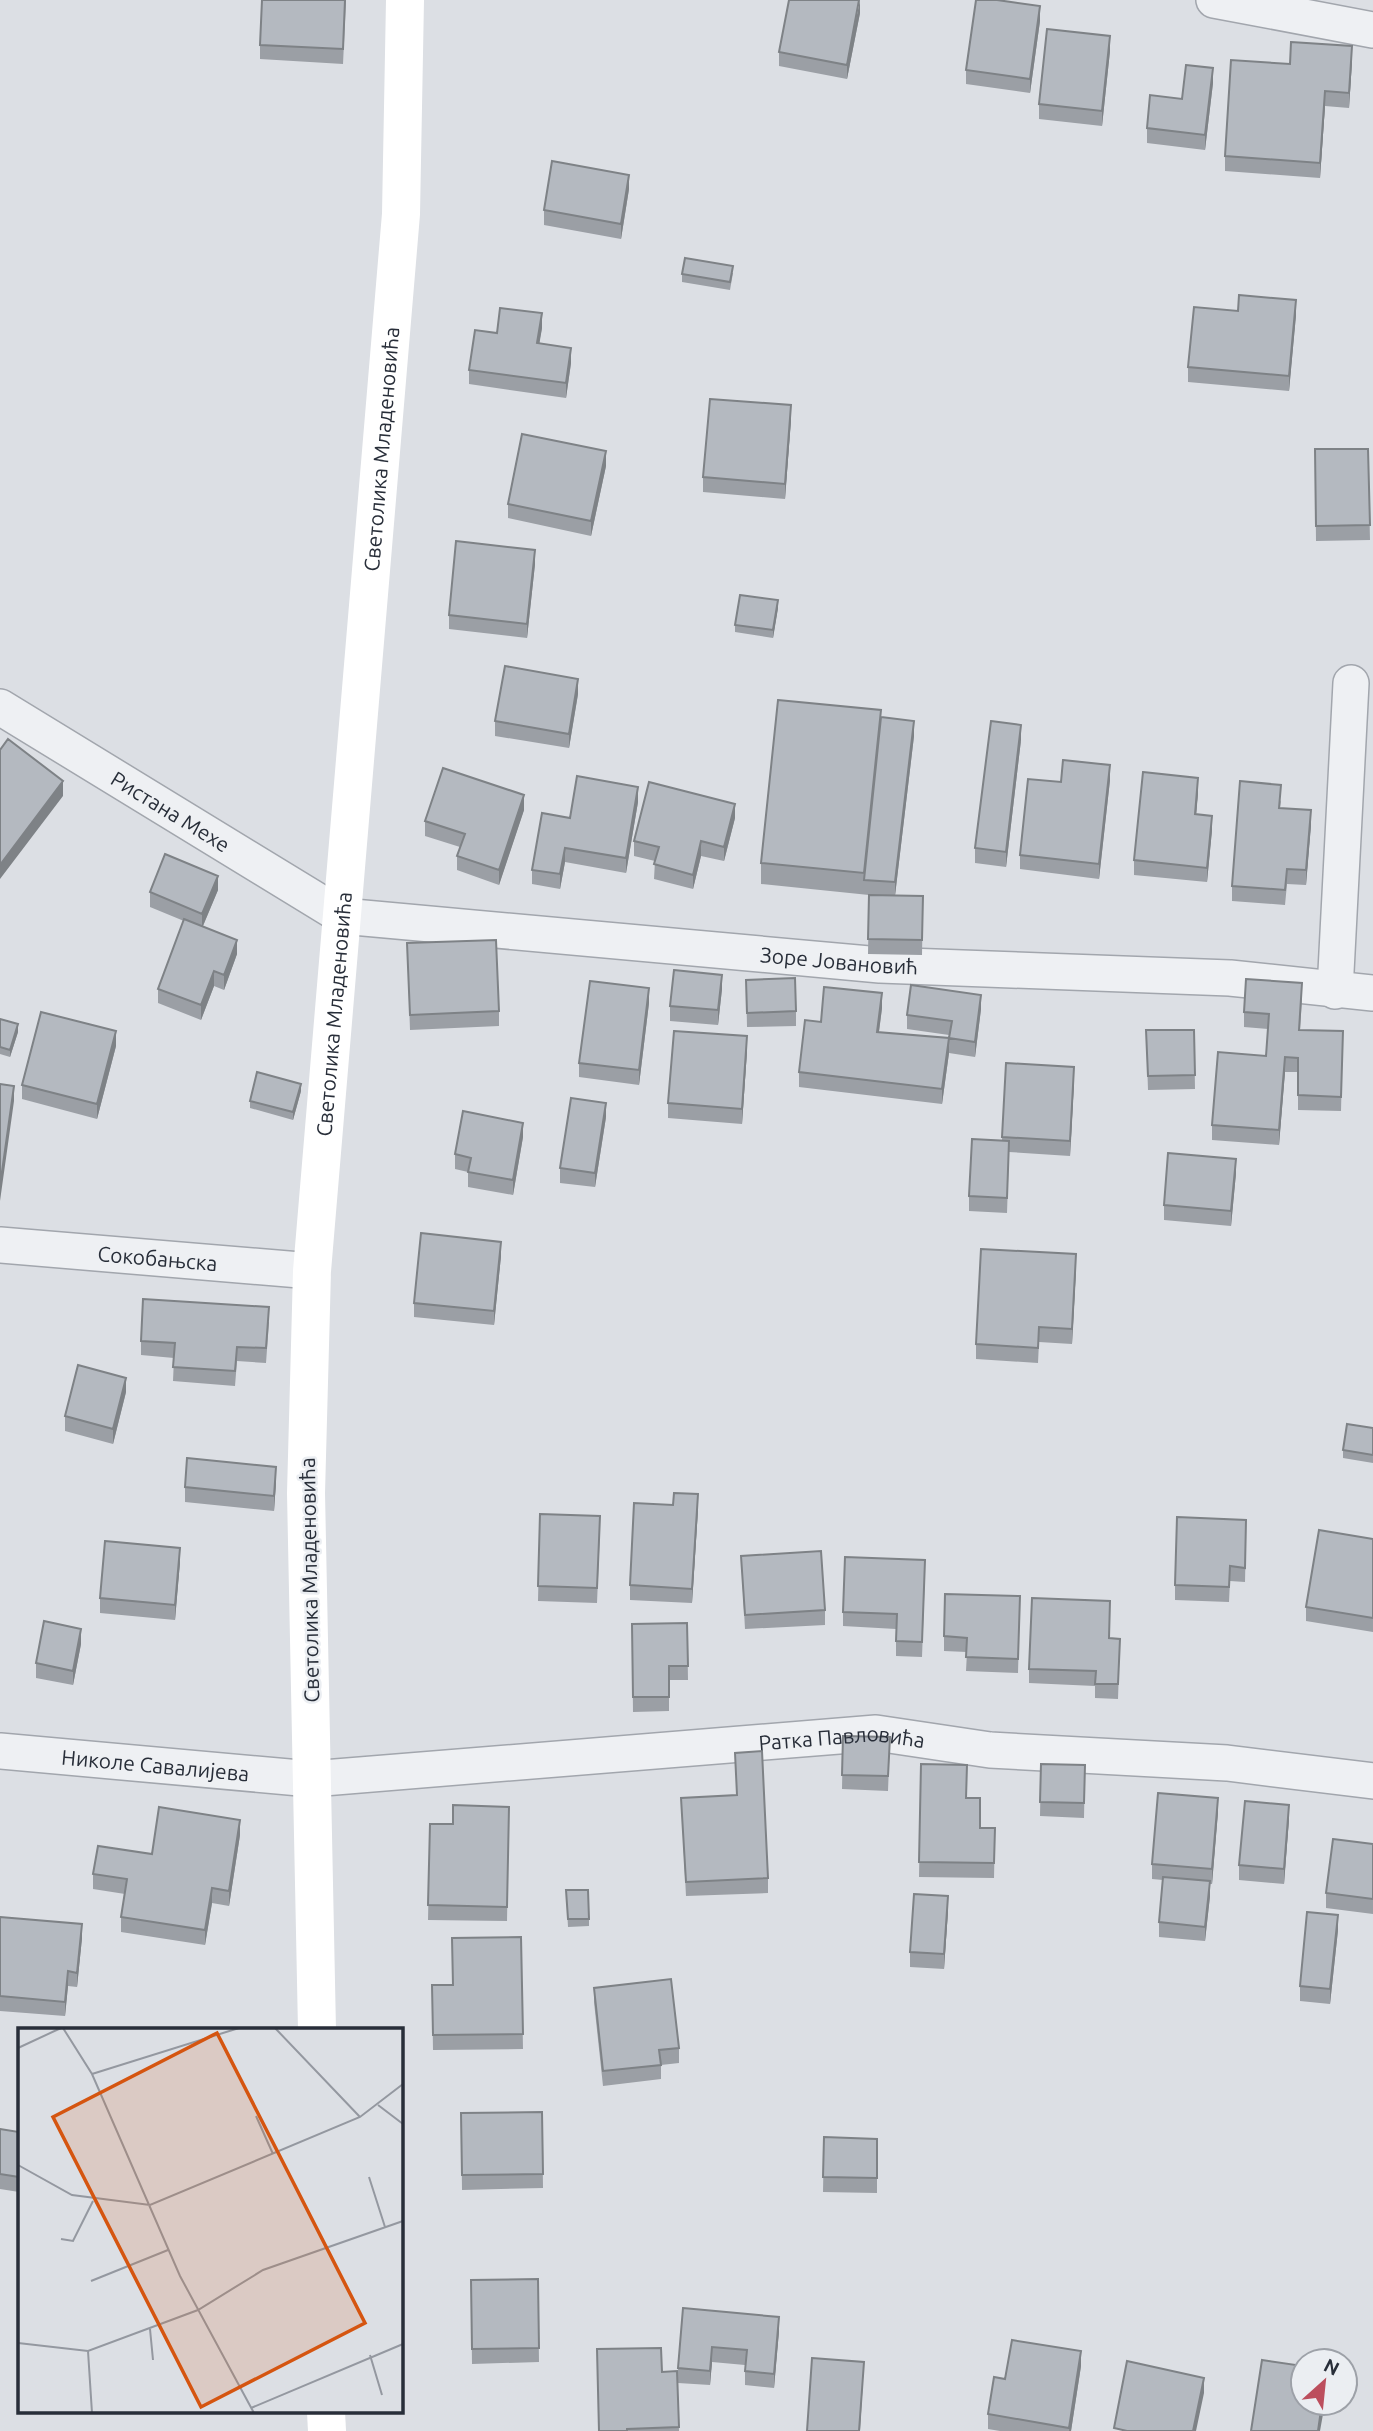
<svg xmlns="http://www.w3.org/2000/svg" width="1373" height="2431" font-family="Ubuntu,sans-serif">
<style>
.lines{fill:none;stroke-linecap:round;stroke-linejoin:round}
.street-casing{stroke:#a2a6ad;stroke-width:38}
.street{stroke:#eef0f3;stroke-width:35}
.secondary{stroke:#fff;stroke-width:38}
.wall{fill:#9b9fa5}
.shaded-wall{fill:#7e8286}
.building{fill:#b4b9c0;stroke:#7e8286;stroke-width:2}
.labels{text-anchor:middle;dominant-baseline:central;stroke-width:5;stroke-linejoin:round;paint-order:stroke}
.street-label{font-size:21px;fill:#282e39;stroke:#ebeef2}
.inset-road{fill:none;stroke:#9498a0;stroke-width:2}
.view{fill:#d55510;fill-opacity:0.15;stroke:#d55510;stroke-width:3.5}
.inset-edge{fill:none;stroke:#282e39;stroke-width:3.5}
</style>
<rect width="100%" height="100%" fill="#dcdfe4"/>
<g class="lines">
<defs>
<g id="street">
<path d="M1214,0l159,30"/>
<path id="s1" d="M0,707l342,209 538,49 350,13 143,15"/>
<path d="M1335,991l16,-308"/>
<path id="s2" d="M0,1245l312,26"/>
<path id="s3" d="M0,1751l311,28 565,-46 114,17 237,13 146,18"/>
</g>
</defs>
<use href="#street" class="street-casing"/>
<use href="#street" class="street"/>
<g class="secondary">
<path id="s4" d="M317,2030l-11,-537 6,-222 89,-1057 4,-214"/>
<path d="M326,2412l1,19"/>
</g>
</g>
<path class="wall" d="M346,0l-3,64 -83,-5v-14z
M860,13l-13,66 -68,-13v-14z
M1040,21l-10,72 -64,-9v-14z
M1110,51l-8,75 -63,-7v-15z
M1352,61l-3,47 -24,-2 -5,72 -95,-7v-15l65,-92z
M1213,83l-8,67 -58,-7v-15l35,-29z
M629,189l-8,50 -77,-14v-15z
M733,273l-3,17 -48,-8v-8z
M1238,311l58,4 -7,76 -101,-9v-15z
M542,328l-3,15 32,20 -5,35 -97,-14v-14l28,-37z
M791,420l-6,79 -82,-7v-15z
M1315,449h53l2,91 -54,1z
M606,466l-15,70 -83,-18v-14z
M535,564l-8,74 -78,-9v-14z
M778,608l-5,30 -38,-6v-7z
M578,694l-9,54 -74,-12v-15z
M881,717l33,19 -19,159 28,1 -1,59 -54,-1 1,-59 -108,-11v-21z
M1021,740l-15,127 -31,-4v-15z
M1110,780l-11,99 -79,-10v-14l41,-73z
M1198,793l-2,21 16,16 -5,52 -73,-7v-15z
M1281,800l-1,8 31,17 -5,60 -19,-1 -2,21 -53,-4v-15z
M638,802l-12,71 -61,-11 -5,27 -28,-5v-14l38,-52z
M524,810l-25,75 -42,-15v-14l3,-9 -35,-11v-15z
M735,818l-11,43 -23,-5 -8,33 -39,-10 1,-18 -21,-5v-15z
M218,890l-15,36 34,28 -13,36 -10,-4 -13,34 -43,-17v-14l26,-68 -34,-14v-15z
M407,943l92,68v15l-89,4z
M746,980l50,31v15l-49,1z
M722,989l-4,36 -48,-4v-15z
M1302,998l-2,32 43,1 -2,80 -43,-1v-38h-13l-6,73 -67,-5v-15l54,-69 2,-27 -24,-2v-15z
M649,1003l-10,82 -60,-8v-14z
M882,1008l-3,24 70,6v-3l-42,-6v-14l74,-6 -6,48 -26,-4 -7,51 -143,-17v-15l22,-50z
M0,1019l18,13 -8,25 -10,-3z
M1146,1030h48l1,59 -47,1z
M116,1046l-19,73 -75,-20v-14z
M747,1051l-5,73 -74,-6v-15z
M1006,1063l68,19 -4,74 -61,-4 -2,61 -38,-2v-15l33,-56z
M301,1091l-8,29 -43,-12v-7z
M606,1117l-11,70 -35,-4v-15z
M523,1137l-10,58 -45,-8v-15l-13,-3v-15z
M1236,1173l-5,53 -67,-6v-15z
M501,1256l-7,69 -80,-8v-14z
M1076,1269l-4,75 -33,-2 -1,21 -62,-4v-15z
M269,1322l-3,41 -29,-2 -2,25 -62,-5 1,-23 -33,-3v-14z
M126,1392l-13,52 -48,-13v-15z
M1373,1428v35l-30,-5v-8z
M276,1482l-2,29 -89,-9v-15z
M673,1505l25,4 -6,94 -62,-3v-15z
M540,1514l60,16 -3,73 -59,-2z
M1246,1535l-1,47 -15,-1 -1,21 -54,-2v-15z
M1373,1539v93l-67,-11v-14z
M741,1556l84,54v15l-80,4z
M180,1562l-5,58 -75,-7v-15z
M925,1574l-3,83 -26,-1v-27l-53,-3v-14z
M1020,1596l-2,77 -52,-2 1,-19 -23,-1v-15z
M687,1623l1,57h-19v31l-36,1 -1,-88z
M1109,1638l11,1 -2,60 -23,-1v-12l-66,-3v-14z
M81,1644l-8,41 -37,-7v-15z
M843,1736l47,1 -2,54 -46,-2z
M735,1753l33,125v15l-82,3 -5,-98 56,-3z
M921,1764l45,34 14,30h15l-1,50 -75,-1z
M1041,1764l44,1 -1,53 -44,-2z
M509,1807l-2,114 -79,-1 2,-96h23z
M1218,1812l-6,72h-2v12l-5,45 -46,-4v-15l4,-42 -11,-1v-15z
M1289,1819l-5,65 -45,-4v-15z
M240,1835l-11,71 -17,-3 -7,42 -84,-13v-15l4,-23 -32,-5v-15z
M1373,1844v70l-47,-6v-15z
M566,1890l23,29v7l-21,1z
M948,1911l-4,58 -34,-2v-15z
M0,1917l82,21 -5,49 -9,-1 -3,30 -65,-5z
M1338,1930l-8,74 -30,-3v-15z
M521,1937l2,112 -90,1 -1,-65h20z
M594,1988l85,60v15l-18,2v14l-58,7 -9,-84z
M542,2112l1,76 -81,2 -1,-77z
M0,2129l19,3v60l-19,-3z
M824,2137l53,2v54l-54,-1z
M538,2279l1,83 -67,2 -1,-84z
M683,2308l96,23 -5,57 -29,-3v-20l-33,-3 -2,23 -32,-2v-15z
M1081,2366l-10,65h-71l-12,-2v-15l17,-35z
M677,2371l2,60h-81l64,-59z"/>
<path class="shaded-wall" d="M860,0v13l-13,66v-14z
M1040,6v15l-10,72v-14z
M1110,36v15l-8,75v-15z
M1352,46v15l-3,47v-15z
M1213,68v15l-8,67v-15z
M1325,91v15l-5,72v-15z
M629,175v14l-8,50v-15z
M1296,300v15l-7,76v-15z
M542,313v15l-5,30v-15z
M571,348v15l-5,35v-15z
M791,405v15l-6,79v-15z
M606,451v15l-15,70v-15z
M535,550v14l-8,74v-14z
M778,600v8l-5,30v-8z
M578,679v15l-9,54v-14z
M914,721v15l-19,160v-14z
M1021,725v15l-15,127v-15z
M1110,765v15l-11,99v-15z
M1198,778v15l-3,36v-15z
M63,781v15l-63,83v-14z
M638,787v15l-12,71v-15z
M524,795v15l-25,75v-15z
M735,804v14l-11,43v-14z
M1311,810v15l-5,60v-15z
M1212,816v14l-5,52v-14z
M701,841v15l-8,33v-14z
M565,848v14l-5,27v-15z
M218,876v14l-16,38v-14z
M237,940v14l-13,36v-15z
M214,971v15l-13,34v-15z
M722,975v14l-4,36v-15z
M649,988v15l-10,82v-15z
M882,993v15l-5,38v-14z
M981,995v14l-6,48v-15z
M18,1024v8l-8,25v-7z
M116,1031v15l-19,73v-15z
M747,1036v15l-5,73v-15z
M949,1038v15l-7,51v-15z
M1285,1057v15l-6,73v-15z
M1074,1067v15l-4,74v-15z
M301,1084v7l-8,29v-8z
M14,1086v15l-14,100v-15z
M606,1103v14l-11,70v-14z
M523,1123v14l-10,58v-15z
M1236,1159v14l-5,53v-15z
M501,1242v14l-7,69v-14z
M1076,1254v15l-4,75v-15z
M126,1378v14l-13,52v-15z
M276,1467v15l-2,29v-15z
M698,1494v15l-6,94v-14z
M180,1548v14l-5,58v-15z
M81,1629v15l-8,41v-14z
M1218,1798v14l-6,72v-15z
M1289,1805v14l-5,65v-15z
M240,1820v15l-11,71v-15z
M1210,1881v15l-5,45v-14z
M212,1888v15l-7,42v-15z
M948,1896v15l-4,58v-15z
M1338,1915v15l-8,74v-15z
M82,1924v14l-5,49v-14z
M68,1971v15l-3,30v-14z
M779,2317v14l-5,57v-14z
M712,2347v15l-2,23v-14z
M1081,2351v15l-10,65h-2z
M864,2362l-4,69h-1z
M1204,2378v15l-8,38h-3z
M1322,2403h3l-5,28h-2z"/>
<path class="building" d="M262,0h83l-2,49 -83,-4z
M789,0h70l-12,65 -68,-13z
M976,0h21l43,6 -10,73 -64,-9z
M1047,29l63,7 -8,75 -63,-7z
M1291,42l61,4 -3,47 -24,-2 -5,72 -95,-7 6,-96 59,4z
M1186,65l27,3 -8,67 -58,-7 3,-33 32,4z
M552,161l77,14 -8,49 -77,-14z
M685,258l48,8 -3,16 -48,-8z
M1239,295l57,5 -7,76 -101,-9 6,-60 44,4z
M500,308l42,5 -5,30 34,5 -5,35 -97,-13 6,-40 22,3z
M710,399l81,6 -6,79 -82,-7z
M522,434l84,17 -15,70 -83,-17z
M1315,449h53l2,76 -54,1z
M456,541l79,9 -8,74 -78,-9z
M740,595l38,5 -5,30 -38,-5z
M505,666l73,13 -9,55 -74,-13z
M778,700l103,10 -17,163 -103,-10z
M881,717l33,4 -19,161 -31,-2z
M991,721l30,4 -15,127 -31,-4z
M8,739l55,42 -63,84v-115z
M1063,760l47,5 -11,99 -79,-9 8,-76 33,3z
M443,768l81,27 -25,75 -42,-14 8,-22 -40,-13z
M1143,772l55,6 -3,36 17,2 -5,52 -73,-8z
M577,776l61,11 -12,71 -61,-10 -5,26 -28,-4 10,-57 28,5z
M1240,781l41,4 -2,23 32,2 -5,60 -19,-1 -2,21 -53,-4z
M649,782l86,22 -11,43 -23,-6 -8,34 -39,-11 5,-17 -25,-6z
M165,854l53,22 -16,38 -52,-22z
M869,895l54,1 -1,44 -54,-1z
M184,919l53,21 -13,35 -10,-4 -13,34 -43,-16z
M496,940l3,71 -89,4 -3,-72z
M674,970l48,5 -4,35 -48,-4z
M795,978l1,33 -49,2 -1,-33z
M1246,979l56,4 -3,47 44,1 -2,66 -43,-2v-37l-13,-1 -6,73 -67,-5 6,-73 48,4 3,-42 -25,-2z
M590,981l59,7 -10,82 -60,-7z
M911,985l70,10 -6,47 -26,-4 3,-17 -45,-6z
M824,987l58,6 -5,39 72,6 -7,51 -143,-17 6,-52 16,2z
M41,1012l75,19 -19,73 -75,-19z
M0,1019l18,5 -8,26 -10,-3z
M1146,1030h48l1,45 -47,1z
M674,1031l73,5 -5,73 -74,-6z
M1006,1063l68,4 -4,74 -68,-4z
M257,1072l44,12 -8,28 -43,-11z
M0,1084l14,2 -14,100z
M571,1098l35,5 -11,70 -35,-5z
M463,1111l60,12 -10,57 -45,-8 3,-14 -16,-4z
M972,1139l37,2 -2,57 -38,-2z
M1168,1153l68,6 -5,52 -67,-6z
M421,1233l80,9 -7,69 -80,-8z
M981,1249l95,5 -4,75 -33,-2 -1,21 -62,-4z
M143,1299l126,8 -3,41 -29,-1 -2,24 -62,-4 2,-24 -34,-2z
M78,1365l48,13 -13,51 -48,-13z
M1347,1424l26,4v27l-30,-5z
M187,1458l89,9 -2,29 -89,-9z
M674,1493l24,1 -6,95 -62,-4 4,-82 39,2z
M540,1514l60,2 -3,72 -59,-2z
M1177,1517l69,3 -1,48 -15,-2 -1,21 -54,-2z
M1319,1530l54,9v79l-67,-11z
M105,1541l75,7 -5,57 -75,-7z
M821,1551l4,59 -80,5 -4,-59z
M845,1557l80,3 -3,82 -26,-1 1,-27 -54,-2z
M945,1594l75,2 -2,63 -52,-2 1,-19 -23,-2z
M1032,1598l78,3 -1,37 11,1 -2,45h-23l1,-13 -67,-2z
M44,1621l37,8 -8,42 -37,-8z
M687,1623l1,43h-19v31h-36l-1,-73z
M843,1736l47,1 -2,39 -46,-1z
M762,1751l6,127 -82,4 -5,-84 56,-3 -2,-42z
M921,1764l46,1 -1,33h14v30h15l-1,35 -75,-1z
M1041,1764l44,1 -1,38 -44,-1z
M1158,1793l60,5 -6,71 -60,-5z
M1245,1801l44,4 -5,64 -45,-4z
M453,1805l56,2 -2,100 -79,-2 2,-81h23z
M159,1807l81,13 -11,71 -17,-3 -7,42 -84,-13 6,-38 -34,-5 5,-28 54,8z
M1333,1839l40,5v55l-47,-6z
M1163,1877l47,4 -5,46 -46,-5z
M566,1890h22l1,29h-21z
M914,1894l34,2 -4,58 -34,-2z
M1307,1912l31,3 -8,74 -30,-3z
M0,1917l82,7 -5,49 -9,-2 -3,31 -65,-6z
M521,1937l2,97 -90,1 -1,-50h21l-1,-47z
M671,1979l8,69 -20,2 2,15 -58,6 -9,-83z
M107,2028l24,2h-24z
M542,2112l1,62 -81,1 -1,-62z
M0,2129l19,3v45l-19,-3z
M824,2137l53,2v39l-54,-1z
M538,2279l1,69 -67,1 -1,-69z
M683,2308l96,9 -5,57 -29,-3 2,-21 -35,-3 -2,24 -32,-3z
M1012,2340l69,11 -12,77 -81,-14 6,-37 11,2z
M661,2348l1,24 15,-1 2,56 -52,2v2h-28l-2,-82z
M812,2358l52,4 -5,69h-52z
M1262,2360l41,6v37h19l-4,28h-67z
M1127,2361l77,17 -11,53h-66l-13,-3z"/>
<g class="labels">
<g class="street-label">
<text stroke="none"><textPath href="#s4" startOffset="1584">Светолика Младеновића</textPath></text>
<text stroke="none"><textPath href="#s1" startOffset="200">Ристана Мехе</textPath></text>
<text stroke="none"><textPath href="#s1" startOffset="900">Зоре Јовановић</textPath></text>
<text stroke="none"><textPath href="#s4" startOffset="1017">Светолика Младеновића</textPath></text>
<text stroke="none"><textPath href="#s2" startOffset="158">Сокобањска</textPath></text>
<text transform="translate(309 1580) rotate(-91)">Светолика Младеновића</text>
<text stroke="none"><textPath href="#s3" startOffset="845">Ратка Павловића</textPath></text>
<text stroke="none"><textPath href="#s3" startOffset="156">Николе Савалијева</textPath></text>
</g>
</g>
<g transform="translate(18 2028)">
<rect width="385" height="385" fill="#dcdfe4"/>
<path class="inset-road" d="M45,0l29,46 88,202 74,137M257,0l85,89M0,20l43,-20M74,46l147,-46M360,77l25,19M238,88l17,38M0,137l54,30 78,10 210,-88 43,-33M351,149l16,50M43,211l12,2 20,-40M73,253l77,-31M132,301l3,31M0,315l70,8 110,-41 65,-40 140,-49M70,323l4,62M352,327l12,40M233,380l152,-64"/>
<path class="view" d="M199,5l148,290 -164,84 -148,-290z"/>
<rect width="385" height="385" class="inset-edge"/>
</g>
<g transform="translate(1324 2382) rotate(27)"><circle r="33" fill="#ebeef2" stroke="#9da1a8" stroke-width="2"/>
<path d="M0-5L12 26L0 18L-12 26Z" fill="#bc4e5d"/>
<text y="-10" font-size="19" font-weight="bold" text-anchor="middle" fill="#282e39">N</text>
</g>
</svg>
